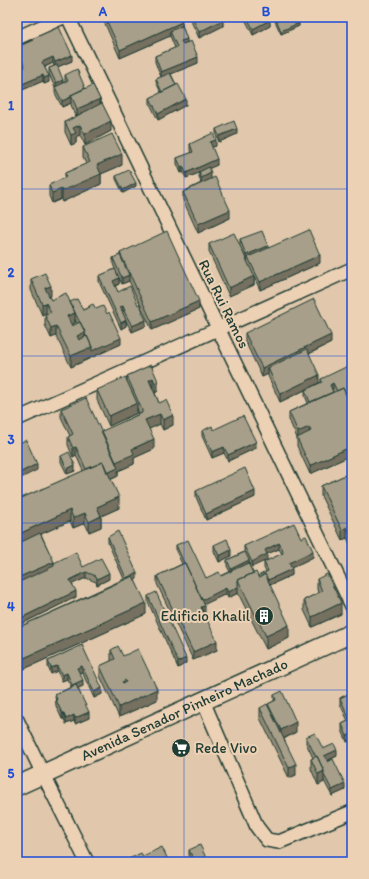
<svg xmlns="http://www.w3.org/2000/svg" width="369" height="879" font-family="Itim,sans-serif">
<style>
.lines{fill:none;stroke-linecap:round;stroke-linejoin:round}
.minor-casing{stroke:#1f3d34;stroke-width:16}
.secondary-casing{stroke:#1f3d34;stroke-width:21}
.minor{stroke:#edd1b4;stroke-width:13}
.secondary{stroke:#edd1b4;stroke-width:18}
.wall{fill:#908976;stroke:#1f3d34;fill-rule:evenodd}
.shaded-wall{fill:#756f60;stroke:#1f3d34}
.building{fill:#a79f89;stroke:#1f3d34;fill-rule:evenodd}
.grid{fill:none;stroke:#1d4ed8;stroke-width:1;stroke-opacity:0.55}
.labels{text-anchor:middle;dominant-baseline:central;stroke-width:4;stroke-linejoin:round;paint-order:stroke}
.street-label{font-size:15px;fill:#1f3d34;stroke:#edd1b4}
.poi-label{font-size:15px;fill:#1f3d34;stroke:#edd1b4;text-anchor:end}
.neatline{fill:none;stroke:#1d4ed8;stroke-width:1.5}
.grid-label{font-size:13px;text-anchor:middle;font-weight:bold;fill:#1d4ed8}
</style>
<rect width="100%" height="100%" fill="#e1c8ac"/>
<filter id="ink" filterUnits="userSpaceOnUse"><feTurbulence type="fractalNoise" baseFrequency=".025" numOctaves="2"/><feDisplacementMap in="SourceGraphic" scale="8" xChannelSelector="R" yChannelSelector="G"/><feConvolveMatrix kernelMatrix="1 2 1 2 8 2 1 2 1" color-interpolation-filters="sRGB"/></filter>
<g filter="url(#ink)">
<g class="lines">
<defs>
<path id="minor" d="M68,17l284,589
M17,38l46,-21
M17,419l335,-150
M203,701l54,126 10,13 12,2 73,-30
M17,720l26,54 44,88"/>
<g id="secondary">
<path id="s1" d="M17,786l335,-153"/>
</g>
</defs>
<use href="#minor" class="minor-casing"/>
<use href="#secondary" class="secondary-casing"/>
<use href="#minor" class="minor"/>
<use href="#secondary" class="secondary"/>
</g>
<path class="wall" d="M102,17h78l7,25 11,21 -27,11 15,31 -28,15 -8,-16v-6l11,-5 -5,-11v-3l5,-2 -6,-15v-6l20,-8 -5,-12 -50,22z
M189,17h33l1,9 -24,12z
M244,17h25l1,9 -17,9z
M273,17h24l2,9 -18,8z
M32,39l40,22 -15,6 6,16 2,-1v-7l20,13 15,17 11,26 -26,14 -5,-10 -4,2v6l-5,2 -6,-13v-10l11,-6 -5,-11v-2l-9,4 -7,-14v-5l-6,-14v-6l5,-2 -1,-3 -8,4 4,15 -5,2 -1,-3 -23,10 -3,-6v-15l5,-2 -5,-12v-9l15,-7z
M216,129l21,5 -18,8 -3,-7z
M190,144l26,2 -4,1 5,18 -8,3 2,11 19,39 -32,15 -15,-33v-8l18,-9 -2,-6v-4l-13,5 -3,-6 -2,1 -4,-9v-6l14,-5 -1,-3z
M83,147l39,18 -21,9v10l-39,18 -1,-3 -9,4 -3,-7v-11l16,-7v-5l21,-9 -3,-7z
M116,176l20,10 -13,7 -7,-14z
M240,239l28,9 52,15 -60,27 -6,-13v8l-25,11 -20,-44v-8l31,1z
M120,253l79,56 -47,21 -23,-49 -7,3 -3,-6v6l-4,2 3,6 25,23 3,11 -14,6 -6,-11v5l-5,3 -22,-47v-6l16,-7 -2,-5v-6l7,-3z
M31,279l20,17 -2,1 2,3 19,2 13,8 6,-3v-1l32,38 -50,23 -15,-31 -5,2 -6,-13v-10l2,-1 -1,-1 -4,2 -11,-25zM75,319l2,5 -5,2 -1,-1 4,-2z
M245,333l86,10 -22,11 10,29 2,-1v-3l31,-8v84l-42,19 -13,-28v-8l-8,-18v-8l19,-9 -3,-7v-6l-25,12 -12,-26v-2l-6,3 -17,-36zM349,396l2,5v5l-4,-9z
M151,365l7,26 -3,2 4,10 14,22 -10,5 -3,-6 -11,5 5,20 -20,9v6l-16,7v5l-8,4 9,28 -18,8v11l-12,5 -4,-9 -12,5 -3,-7 -29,13 13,29 29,4 26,12 -12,6 -1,-3 -10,-4 -14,6 4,13 -59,29v-126l66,-29 -7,-16 -3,2 -5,-12v-8l2,-1 -9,-19v-8l41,23 37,-18 -2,-6v5l-28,13 -12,-26v-10l30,-9v-5z
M213,430l43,18 -28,13 -4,-8 -12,5 -10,-22v-5z
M61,456l14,15 -8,3 -6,-12z
M352,472v76l-5,-10 -5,2 -21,-44v-10z
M196,491l59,6 -49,23 -10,-23z
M108,537l29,42 -2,1 11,34 -122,55 -7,-16v-25l107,-49 -16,-36z
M301,538l12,19 -22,11 1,7 -22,10 19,53 -23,11 -28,-56 -10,5 -2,-4 -22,10v10l13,36 -24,10 -36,-76v-8l25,-12 -6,-13v-6l30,33 15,-2 9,-4 -3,-6v-6l17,-8v-6zM279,549l3,5 -18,8v6l2,4 -8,4 -5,-3 -4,-9v-2l3,5 15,-13z
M214,545l17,11 -12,6 -5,-11z
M317,579l24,35 -29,13 -8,-17v-10l14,-7 -1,-4z
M148,596l38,67 -8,5 -30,-66z
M82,645l20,49 -8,4 -12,-26 -3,1 4,13 -5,2 11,30 -14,6 -1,-3 -8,3 -2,-5h-2l-6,-13 -1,-11 16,-8 -4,-8 -5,2 -5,-10 -6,3 -3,-7v-6z
M111,650l12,6 34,44 -38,17 -19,-41v-10l11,-5z
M352,692v48l-5,2 -5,-12v-6l6,-3 -8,-17v-6z
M274,695l22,37 -12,7 12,36 -7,3 -29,-60v-10l8,-2v-2l6,-3z
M306,737l17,12 14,7 -10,5 18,29 -13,6 -8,-15v1l-6,3 -7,-16v-10l2,-1 -7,-15z
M352,835v10l-1,-3v-6z
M189,850l19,12h-16l-3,-6z"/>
<path class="shaded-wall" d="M223,20v6l-24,12v-6z
M270,20v6l-17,9v-6z
M182,22v8l-12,1v5l-50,22v-8z
M299,23v3l-18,8v-3z
M187,39v6l-6,2v-6z
M72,55v6l-17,7v-6z
M53,57v6l-11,5v-6z
M198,57v6l-37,15v-6z
M43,75v6l-23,10v-6z
M49,76v6l-5,2v-6z
M63,80v6l-7,2v-5z
M71,97v6l-9,4v-6z
M100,99v10l-23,11v-11z
M186,99v6l-28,15v-6z
M111,121v10l-26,14v-11z
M80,125v10l-4,2v6l-5,2v-10l2,-7z
M237,129v5l-18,8v-6z
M216,140v6l-6,2v-6z
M122,154v11l-21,9v10l-39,18v-11l35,-26z
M217,159v6l-18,8v-1v1l-13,5v-5z
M183,166v6l-2,1v-6z
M211,173v6l-10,5v-6z
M136,183v3l-13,7v-3z
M61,189v10l-9,4v-10z
M230,210v8l-32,15v-9z
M268,246v6l-20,5v3l-2,1v-6z
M320,255v8l-60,27v-8z
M129,275v6l-7,3v-6z
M254,276v9l-25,11v-8z
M119,278v6l-6,3v-6z
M51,286v10l-6,3v-11z
M199,301v8l-47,21v-8z
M46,303v10l-4,2v-11z
M123,306v6l-3,1v-6z
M75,313v10l-8,4v-11z
M126,320v6l-5,3v-6z
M146,320v6l-14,6v-6z
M56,326v10l-5,2v-10z
M85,332v10l-8,4v-10z
M331,335v8l-61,29 -2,-4v6l-6,3v-9z
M121,338v6l-50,23v-11l21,-9z
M319,375v8l-39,19v-8z
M153,378v10l-4,-8z
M158,381v10l-3,2v-10z
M333,383v6l-3,2v-6z
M349,390v6l-5,3v-6z
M137,403v10l-28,13v-10z
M160,414v10l-15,7v-11z
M173,415v10l-10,5v-10z
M309,427v8l-11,5v-8z
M154,439v10l-20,9v6l-16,7v5l-11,5v-8l9,-4v-7l16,-13z
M256,442v6l-28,13v-6z
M352,446v9l-42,19v-8z
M76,447v8l-3,2v-9z
M224,447v6l-12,5v-6z
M37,464v6l-20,10v-6z
M75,465v6l-8,3v-5z
M255,491v6l-49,23v-6z
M119,497v11l-22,10v-11z
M70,510v11l-53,24v-10z
M85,513v10l-12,5v-10z
M101,516v11l-12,5v-10z
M347,527v11l-5,2v-10z
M279,543v6l-12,5v6l-15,7v-5l13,-12z
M231,550v6l-12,6v-6z
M313,551v6l-24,12v-6z
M249,560v6l-18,9v-6z
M54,562v10l-37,17v-11z
M292,569v6l-31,14v-6z
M86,572v6l-16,7v-5z
M109,573v6l-12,6v-6z
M137,573v6l-11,5v-6z
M238,587v6l-10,5v-6z
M226,588v6l-25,12v-6z
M76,591v6l-59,29v-6z
M146,603v11l-122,55v-11z
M341,603v11l-29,13v-10z
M205,606v8l-4,1v-8z
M289,625v13l-23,11v-13z
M217,641v9l-24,10v-8z
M186,658v5l-8,5v-6z
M57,666v5l-6,3v-6z
M82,666v6l-5,2v-6z
M67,673v6l-5,2v-6z
M83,680v6l-11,5v-6z
M102,688v6l-8,4v-6z
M157,689v11l-38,17v-10z
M89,712v6l-14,6v-6z
M62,713h2v6h-2z
M74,715v6l-8,3v-5z
M296,722v10l-15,8v-10z
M352,734v6l-5,2v-6z
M337,750v6l-13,6v-6z
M296,764v11l-7,3v-10z
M324,771v11l-6,3v-11z
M345,784v6l-13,6v-6z"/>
<path class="building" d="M105,17h75l2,5 -62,28z
M192,17h30l1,3 -24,12z
M247,17h22l1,3 -17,9z
M275,17h22l2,6 -18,8z
M182,26l5,13 -6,2 2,3 8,-3 7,16 -37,15 -6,-16 22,-9 -7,-16z
M59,27l13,28 -17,7 -2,-5 -11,5 7,14 -5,2 -1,-3 -23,10 -3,-6v-9l8,-3 -8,-17v-3l16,-7 -1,-1z
M57,65l6,15 -7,3 -7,-15z
M77,69l8,19 -14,7v2l-9,4 -7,-14 13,-6 -3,-6z
M170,73l6,12 -14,7 -6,-13z
M178,84l8,15 -28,15 -8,-16z
M93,85l7,14 -23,10 -6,-14z
M102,103l9,18 -26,13 -5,-9 -7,3 3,5 -5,2 -6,-13z
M234,121l3,8 -18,7 -3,-7z
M213,133l3,7 -6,2 7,17 -31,14 -3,-7 -2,1 -4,-9 16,-6 -3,-8z
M112,134l10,20 -25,11 4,9 -39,17 -1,-2 -9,4 -3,-8 17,-8 -1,-4 25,-11 -7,-15z
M209,167l2,6 -10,5 -2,-6z
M129,170l7,13 -13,7 -7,-14z
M215,177l15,33 -32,14 -15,-32z
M309,230l11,25 -60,27 -12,-25z
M167,231l32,70 -47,21 -32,-69z
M262,231l6,15 -22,9 -6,-16z
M234,233l20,43 -25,12 -20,-44z
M120,255l9,20 -7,3 -9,-20z
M115,269l4,9 -6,3 5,11 12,-6 8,19 2,-1 3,8h-1l4,8 -14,6 -8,-15h1l-2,-5 -3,1 6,13 -5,3 -22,-47z
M45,273l6,13 -6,2 6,12 15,-7 9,20 -8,3 5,10 8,-4 5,10 -8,4 2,4 8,-4 5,11 -21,9 -15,-30 -5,2 -6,-13 6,-3 -5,-9 -4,1 -11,-25z
M77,299l6,11 7,-3 -1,-1 4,-2 3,5 7,-3 4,8 2,-2 12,26 -29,13v-4l-5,-11 -1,1 -1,-5 -5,-10v1l-10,-21z
M314,299l17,36 -69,33 -17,-35z
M307,349l12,26 -39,19 -12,-26z
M151,365l7,16 -3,2 -2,-5 -4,2 10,23 7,-3 7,15 -10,5 -3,-6 -15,6 9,19 -22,10 2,5 -18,8 -14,-31 40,-18v-3l-15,-34z
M350,365l2,6v25l-3,-6 -4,2 -2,-4 -6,3 -4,-8 -3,2 3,7 -23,10 -5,-12 17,-8 -1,-3z
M125,377l12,26 -28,13 -12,-26z
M343,388l8,18h1v40l-42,20 -13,-28 14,-7 -2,-4 -11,5 -9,-20z
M86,398l32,70 -11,5 -4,-11 -17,7 -10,-22 -3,1 -5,-11 5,-3 -12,-25z
M243,416l13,26 -28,13 -4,-8 -12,5 -10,-21 10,-5 1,4z
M26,440l11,24 -20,10v-30z
M69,452l6,13 -8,4 -6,-13z
M103,462l16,35 -22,10 4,9 -12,6 -4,-9 -12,5 -3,-8 -53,25v-35z
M245,468l10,23 -49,23 -10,-23z
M352,472v66l-5,-11 -5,3 -21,-44z
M294,523l7,15 5,-2 7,15 -24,12 3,6 -24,11 -3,-6 -6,4 -1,-2 10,-5 -4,-9 19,-9 -1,-5 -3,-5 -14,7 2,4 -15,8 -8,-16z
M118,531l19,42 -11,5 -18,-41z
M40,533l14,29 -37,16v-34z
M227,539l4,11 -12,6 -5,-11z
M188,540l18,38 13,-6 2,4 27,-13 5,10 -15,7v7l-10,5 -2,-4 -24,12 -17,-37h-1l-8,-18z
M76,552l7,15 18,-9 8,15 -12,6 -1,-3 -10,-4 -16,8 6,11 -59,29v-37l37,-17v-3z
M245,552l4,8 -18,9 -4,-9z
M185,563l20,43 -4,1 16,34 -24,11 -36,-76z
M256,572l3,6 6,-4 24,51 -23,11 -28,-56z
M327,574l14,29 -29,14 -8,-17 18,-9 -5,-12z
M133,576l13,27 -122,55 -7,-15v-15z
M156,592l30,66 -8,4 -30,-66z
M82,645l20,43 -8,4 -12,-26 -5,2 6,12 -11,5 -5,-12 -5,2 -5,-9 -6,2 -3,-7z
M118,646l5,10 15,-7 19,40 -38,18 -19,-41 15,-7 -4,-9zM125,680l1,2 -3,1 -1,-1z
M76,685l13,27 -14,6 -1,-3 -8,4 -2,-6h-2l-6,-13 1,-1 -2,-4z
M282,691l14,31 -15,8 -13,-26 8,-4 -2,-5z
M352,692v42l-5,2 -5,-12 8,-4 -10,-22z
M267,704l29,60 -7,4 -29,-60z
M315,733l8,16 11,-5 3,6 -13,6 4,6 5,-3 12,25 -13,6 -8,-15v-4l-7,-15 -1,1 -10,-20z
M317,756l7,15 -6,3 -7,-15z
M200,845l8,17h-13l-6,-12z
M162,847l7,15h-41l-1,-2 14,-7 2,3z"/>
</g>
<path class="grid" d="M184,17v845M17,189h335M17,356h335M17,523h335M17,690h335"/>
<defs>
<symbol id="building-disc" viewBox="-11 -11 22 22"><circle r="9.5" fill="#1f3d34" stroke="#edd1b4"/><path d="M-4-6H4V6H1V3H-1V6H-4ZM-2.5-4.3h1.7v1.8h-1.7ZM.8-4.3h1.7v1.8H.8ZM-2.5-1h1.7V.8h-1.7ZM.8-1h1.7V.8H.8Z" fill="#fff"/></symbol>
<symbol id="supermarket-disc" viewBox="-11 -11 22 22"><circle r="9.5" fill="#1f3d34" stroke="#edd1b4"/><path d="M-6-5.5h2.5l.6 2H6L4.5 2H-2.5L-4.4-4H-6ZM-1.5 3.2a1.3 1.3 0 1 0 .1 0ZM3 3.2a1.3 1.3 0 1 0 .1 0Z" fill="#fff"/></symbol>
</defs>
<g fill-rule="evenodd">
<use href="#building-disc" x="253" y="605" width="22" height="22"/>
<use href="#supermarket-disc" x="170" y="737" width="22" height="22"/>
</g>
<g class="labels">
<g class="street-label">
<text transform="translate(224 304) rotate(64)">Rua Rui Ramos</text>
<text stroke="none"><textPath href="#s1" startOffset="184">Avenida Senador Pinheiro Machado</textPath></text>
</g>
<g class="poi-label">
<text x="250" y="616">Edificio Khalil</text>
<text x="195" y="748" text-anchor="start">Rede Vivo</text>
</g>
</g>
<rect width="369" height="879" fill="none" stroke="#edd1b4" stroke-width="44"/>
<rect x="22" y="22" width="325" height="835" class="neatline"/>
<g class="grid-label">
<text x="103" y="16">A</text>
<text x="266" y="16">B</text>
<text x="11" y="110">1</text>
<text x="11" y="277">2</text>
<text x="11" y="444">3</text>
<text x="11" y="611">4</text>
<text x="11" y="778">5</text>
</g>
</svg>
